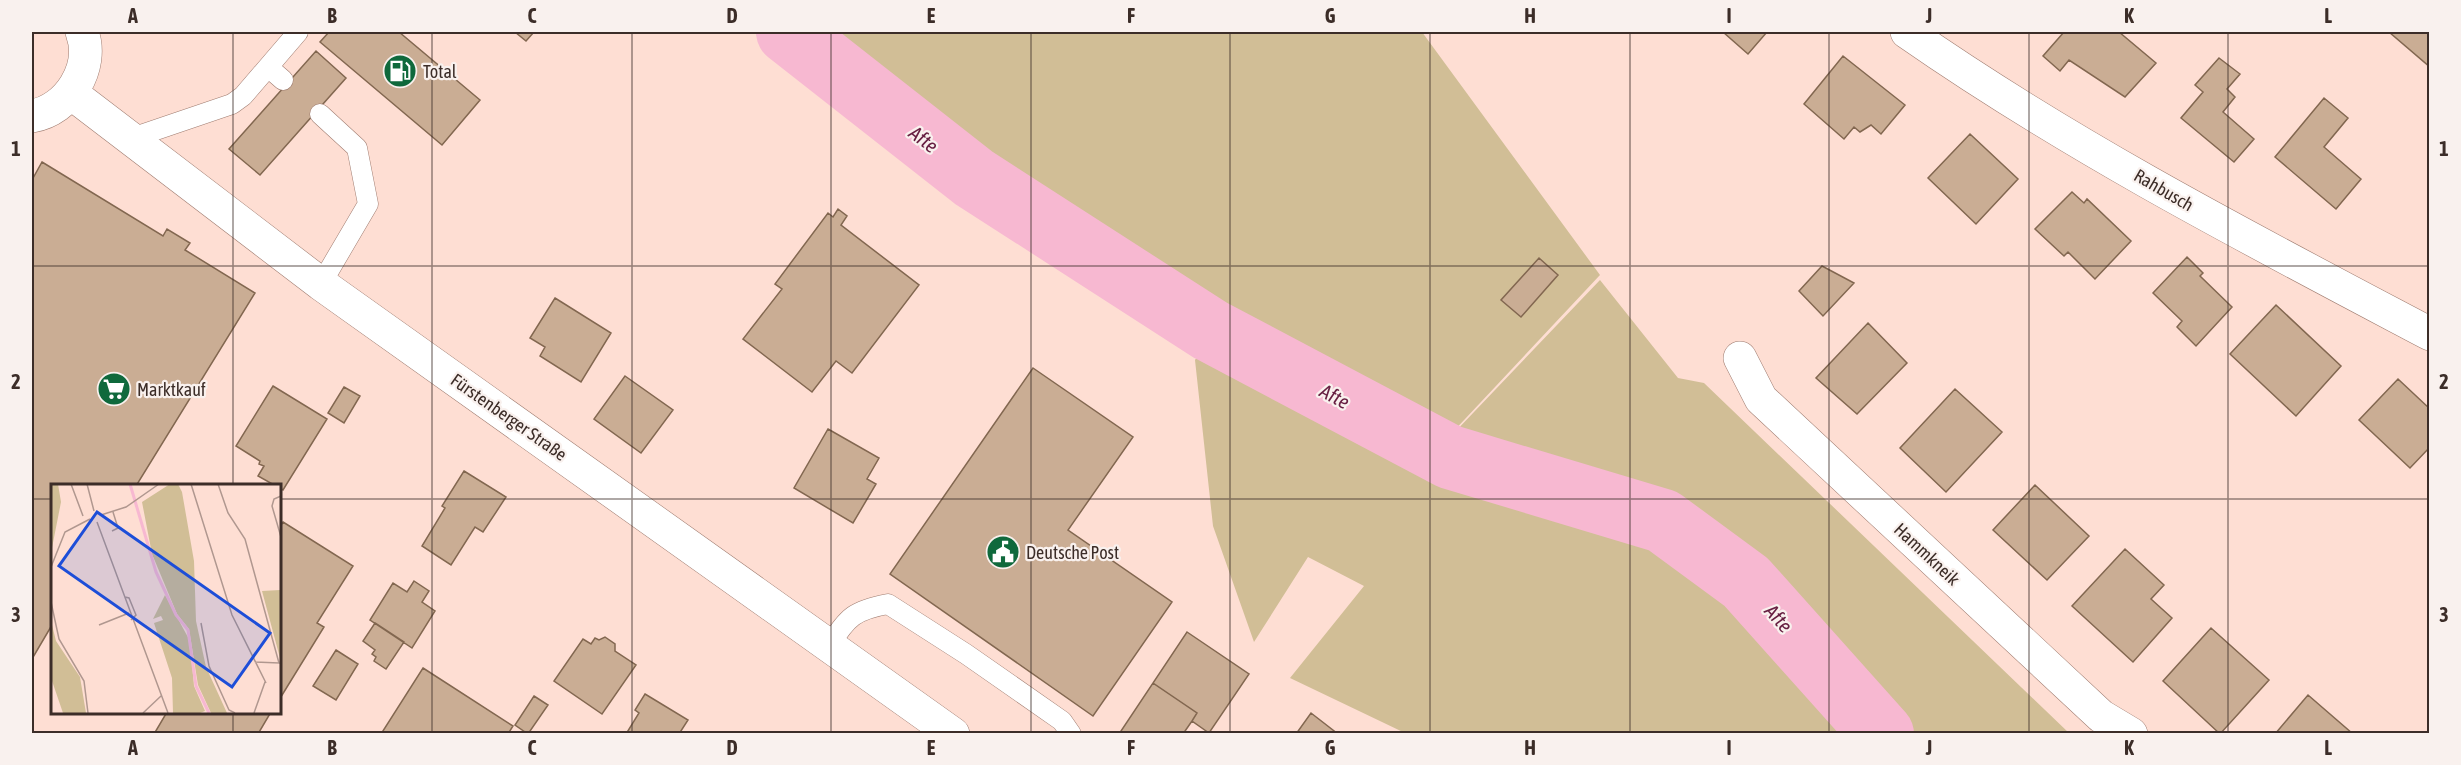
<svg xmlns="http://www.w3.org/2000/svg" width="2461" height="765" font-family="'Asap Condensed',sans-serif">
<style>
.green{fill:#d1be96}
.lines{fill:none;stroke-linecap:round;stroke-linejoin:round}
.river{stroke:#f7b8d1;stroke-width:64}
.building{fill:#caad94;stroke:#826750;stroke-width:1.5}
.lane-casing{stroke:#9f7c70;stroke-width:21}
.street-casing{stroke:#9f7c70;stroke-width:34}
.secondary-casing{stroke:#9f7c70;stroke-width:34}
.lane{stroke:#fff;stroke-width:20}
.street{stroke:#fff;stroke-width:33}
.secondary{stroke:#fff;stroke-width:33}
.grid{fill:none;stroke:#3c2d28;stroke-width:1.5;stroke-opacity:0.55}
.labels{text-anchor:middle;dominant-baseline:central;stroke-width:4.5;stroke-linejoin:round;paint-order:stroke}
.poi-label{font-size:18px;fill:#3c2d28;stroke:#f9f1ee;text-anchor:start}
.street-label{font-size:18px;fill:#3c2d28;stroke:#f9f1ee}
.water-label{font-size:20px;font-style:italic;fill:#682043;stroke:#f9f1ee}
.inset-river{fill:none;stroke:#f7b8d1;stroke-width:3}
.inset-road{fill:none;stroke:#b0978f;stroke-width:1.5}
.view{fill:#1d4ed8;fill-opacity:0.15;stroke:#1d4ed8;stroke-width:3}
.inset-edge{fill:none;stroke:#3c2d28;stroke-width:3}
.neatline{fill:none;stroke:#3c2d28;stroke-width:2}
.grid-label{font-size:20px;text-anchor:middle;font-weight:bold;fill:#3c2d28}
</style>
<rect width="100%" height="100%" fill="#feded3"/>
<path class="green" d="M820,32h602l178,243 -150,160 -224,-124 -225,-144z
M1600,280l78,98 26,5 365,350h-163l-145,-164 -94,-71 -214,-64z
M1208,340l236,128 216,64 97,72 109,129h-461l-115,-55 74,-92 -56,-29 -54,85 -41,-116 -18,-166z"/>
<g class="lines">
<path class="river" d="M788,32l186,146 236,152 240,127 213,64 83,61 136,152"/>
</g>
<path class="building" d="M329,32h70l81,68 -38,45 -122,-103z
M515,32h19l-8,9z
M1723,32h44l-19,22z
M2064,32h55l37,31 -31,34 -56,-37 -9,11 -17,-15z
M2389,32h41v35z
M316,51l30,27 -86,97 -31,-26z
M1843,56l62,49 -24,29 -10,-9 -11,7 -6,-5 -10,12 -40,-35z
M2219,58l21,16 -13,15 8,8 -12,15 31,27 -20,23 -53,-44 22,-26 -8,-7z
M2324,98l24,20 -24,29 37,32 -25,30 -61,-52z
M1970,134l48,45 -42,45 -48,-46z
M42,162l121,74 4,-7 23,14 -5,7 70,43 -119,193h-84v139l-20,34v-479z
M2072,192l12,11 3,-4 44,42 -36,38 -27,-27 -4,4 -29,-27z
M838,209l9,7 -6,9 78,60 -67,88 -16,-12 -24,31 -69,-53 39,-50 -7,-5 53,-71 5,4z
M2187,257l16,16 -3,3 32,31 -36,39 -19,-19 5,-6 -29,-28z
M1539,258l19,17 -37,42 -20,-17z
M1822,266l32,17 -31,33 -24,-25z
M555,298l56,35 -30,49 -41,-26 5,-9 -15,-9z
M2276,305l65,61 -45,50 -66,-62z
M1868,323l39,40 -50,51 -41,-36z
M1033,368l100,69 -65,93 104,72 -79,114 -203,-142z
M625,376l48,34 -32,43 -47,-34z
M2398,379l32,30v38l-20,21 -51,-48z
M273,386l54,33 -44,71 -25,-14 6,-10 -5,-2 1,-3 -24,-15z
M344,387l16,9 -16,27 -16,-10z
M1955,389l47,43 -56,60 -46,-44z
M828,429l51,29 -12,21 9,5 -23,39 -59,-35z
M464,471l42,26 -23,35 -8,-5 -24,38 -29,-19 23,-38 -3,-2z
M2035,485l54,51 -42,44 -54,-50z
M283,522l70,44 -36,57 7,4 -45,73v-171z
M2125,549l39,36 -13,14 21,19 -39,44 -61,-56z
M414,581l15,10 -7,11 13,9 -23,37 -42,-28 23,-37 14,9z
M375,623l29,19 -18,27 -12,-8 2,-4 -4,-3 3,-4 -12,-9z
M2211,628l58,52 -49,54 -57,-53z
M1187,632l62,42 -40,59 -17,-12 5,-8 -44,-30z
M605,637l10,7v7l21,14 -34,49 -48,-33 29,-42 8,5 4,-6 4,2z
M336,650l22,14 -22,36 -23,-14z
M423,668l90,58 -5,8h-127z
M1153,683l44,30 -5,8 -9,13h-64z
M645,694l43,26 -9,14h-53l13,-21 -4,-3z
M2308,695l45,39h-78z
M534,696l14,9 -20,29 -13,-9z
M167,712h104l-13,22h-104z
M1311,713l27,21h-42z"/>
<g class="lines">
<defs>
<path id="lane" d="M283,80l-15,-13 30,-35
M320,114l37,34 11,56 -47,80
M132,138l100,-34 11,-8 25,-29
M830,645c17,-28 25,-35 58,-41l78,50 96,67 9,13"/>
<path id="street" d="M1907,32c165,115 345,208 523,302
M1740,358l21,41 340,317 30,18"/>
<path id="secondary" d="M71,93l250,191 632,450
M32,116c36,-6 63,-48 50,-84"/>
</defs>
<use href="#lane" class="lane-casing"/>
<use href="#street" class="street-casing"/>
<use href="#secondary" class="secondary-casing"/>
<use href="#lane" class="lane"/>
<use href="#street" class="street"/>
<use href="#secondary" class="secondary"/>
</g>
<path class="grid" d="M233,32v454M432,32v702M632,32v702M831,32v702M1031,32v702M1230,32v702M1430,32v702M1630,32v702M1829,32v702M2029,32v702M2228,32v702M32,266h2398M32,499h20M279,499h2151M233,712v22"/>
<defs>
<symbol id="fuel-disc" viewBox="-11 -11 22 22"><circle r="9.5" fill="#0f693c" stroke="#f9f1ee"/><path d="M-5.5-6h7V0h2V4h1.3V-2.5L3-4.5l.8-.8L6-3V5H2.5V1h-1V6h-7ZM-4.2-4.7v3.2H.2V-4.7Z" fill="#fff"/></symbol>
<symbol id="supermarket-disc" viewBox="-11 -11 22 22"><circle r="9.5" fill="#0f693c" stroke="#f9f1ee"/><path d="M-6-5.5h2.5l.6 2H6L4.5 2H-2.5L-4.4-4H-6ZM-1.5 3.2a1.3 1.3 0 1 0 .1 0ZM3 3.2a1.3 1.3 0 1 0 .1 0Z" fill="#fff"/></symbol>
<symbol id="civic-disc" viewBox="-11 -11 22 22"><circle r="9.5" fill="#0f693c" stroke="#f9f1ee"/><path d="M-.6-6.5H3V-4.5H.6V-3L4-1V1h2V6H-6V1h2V-1L-.6-3ZM-1.2 2.5V6h2.4V2.5Z" fill="#fff"/></symbol>
</defs>
<g fill-rule="evenodd">
<use href="#fuel-disc" x="381" y="52" width="38" height="38"/>
<use href="#supermarket-disc" x="95" y="370" width="38" height="38"/>
<use href="#civic-disc" x="984" y="533" width="38" height="38"/>
</g>
<g class="labels">
<g class="poi-label">
<text x="423" y="71">Total</text>
<text x="137" y="389">Marktkauf</text>
<text x="1026" y="552">Deutsche Post</text>
</g>
<g class="street-label">
<text transform="translate(2164 190) rotate(30)">Rahbusch</text>
<text transform="translate(509 417) rotate(35)">Fürstenberger Straße</text>
<text transform="translate(1927 554) rotate(43)">Hammkneik</text>
</g>
<g class="water-label">
<text transform="translate(924 139) rotate(38)">Afte</text>
<text transform="translate(1335 396) rotate(28)">Afte</text>
<text transform="translate(1779 618) rotate(48)">Afte</text>
</g>
</g>
<g transform="translate(51 484)">
<rect width="230" height="230" fill="#feded3"/>
<path d="M0,0h7l3,18 -10,51zM119,0h8l4,8 12,69 2,60 10,46 21,46h-16l-13,-28 -9,-56 -12,-15 -25,-60 -10,-52zM229,106h1l-1,68 -18,-67zM114,111l25,46 4,45 11,25 -5,2h-27l-1,-35 -18,-55 9,-3 -2,-4 -8,3zM0,137l5,20 24,36 6,36h-23l-12,-35z" fill="#d1be96"/>
<path class="inset-river" d="M79,0l26,88 20,43 12,15 8,56 13,27"/>
<path class="inset-road" d="M20,0l12,32M36,0l7,27M140,0l41,131 34,68M167,0l10,29 17,26 34,124 -24,-1M230,12l-7,3 -2,7 9,31M50,31l25,-8 33,-23M46,38l71,191M61,47l6,-3 -5,-16M0,83l14,-35 25,-13M74,113l4,1 7,17 -5,5M0,118l8,37 25,42 4,32M150,139l8,43 20,44 6,3M48,141l30,-12M92,229l18,-17M203,229l11,-31"/>
<path class="view" d="M46,28l173,121 -38,54 -173,-121z"/>
<rect width="230" height="230" class="inset-edge"/>
</g>
<rect width="2461" height="765" fill="none" stroke="#f9f1ee" stroke-width="66"/>
<rect x="33" y="33" width="2395" height="699" class="neatline"/>
<g class="grid-label">
<text x="133" y="23">A</text>
<text x="332" y="23">B</text>
<text x="532" y="23">C</text>
<text x="732" y="23">D</text>
<text x="931" y="23">E</text>
<text x="1131" y="23">F</text>
<text x="1330" y="23">G</text>
<text x="1530" y="23">H</text>
<text x="1729" y="23">I</text>
<text x="1929" y="23">J</text>
<text x="2129" y="23">K</text>
<text x="2328" y="23">L</text>
<text x="16" y="156">1</text>
<text x="2444" y="156">1</text>
<text x="16" y="389">2</text>
<text x="2444" y="389">2</text>
<text x="16" y="622">3</text>
<text x="2444" y="622">3</text>
<text x="133" y="755">A</text>
<text x="332" y="755">B</text>
<text x="532" y="755">C</text>
<text x="732" y="755">D</text>
<text x="931" y="755">E</text>
<text x="1131" y="755">F</text>
<text x="1330" y="755">G</text>
<text x="1530" y="755">H</text>
<text x="1729" y="755">I</text>
<text x="1929" y="755">J</text>
<text x="2129" y="755">K</text>
<text x="2328" y="755">L</text>
</g>
</svg>
